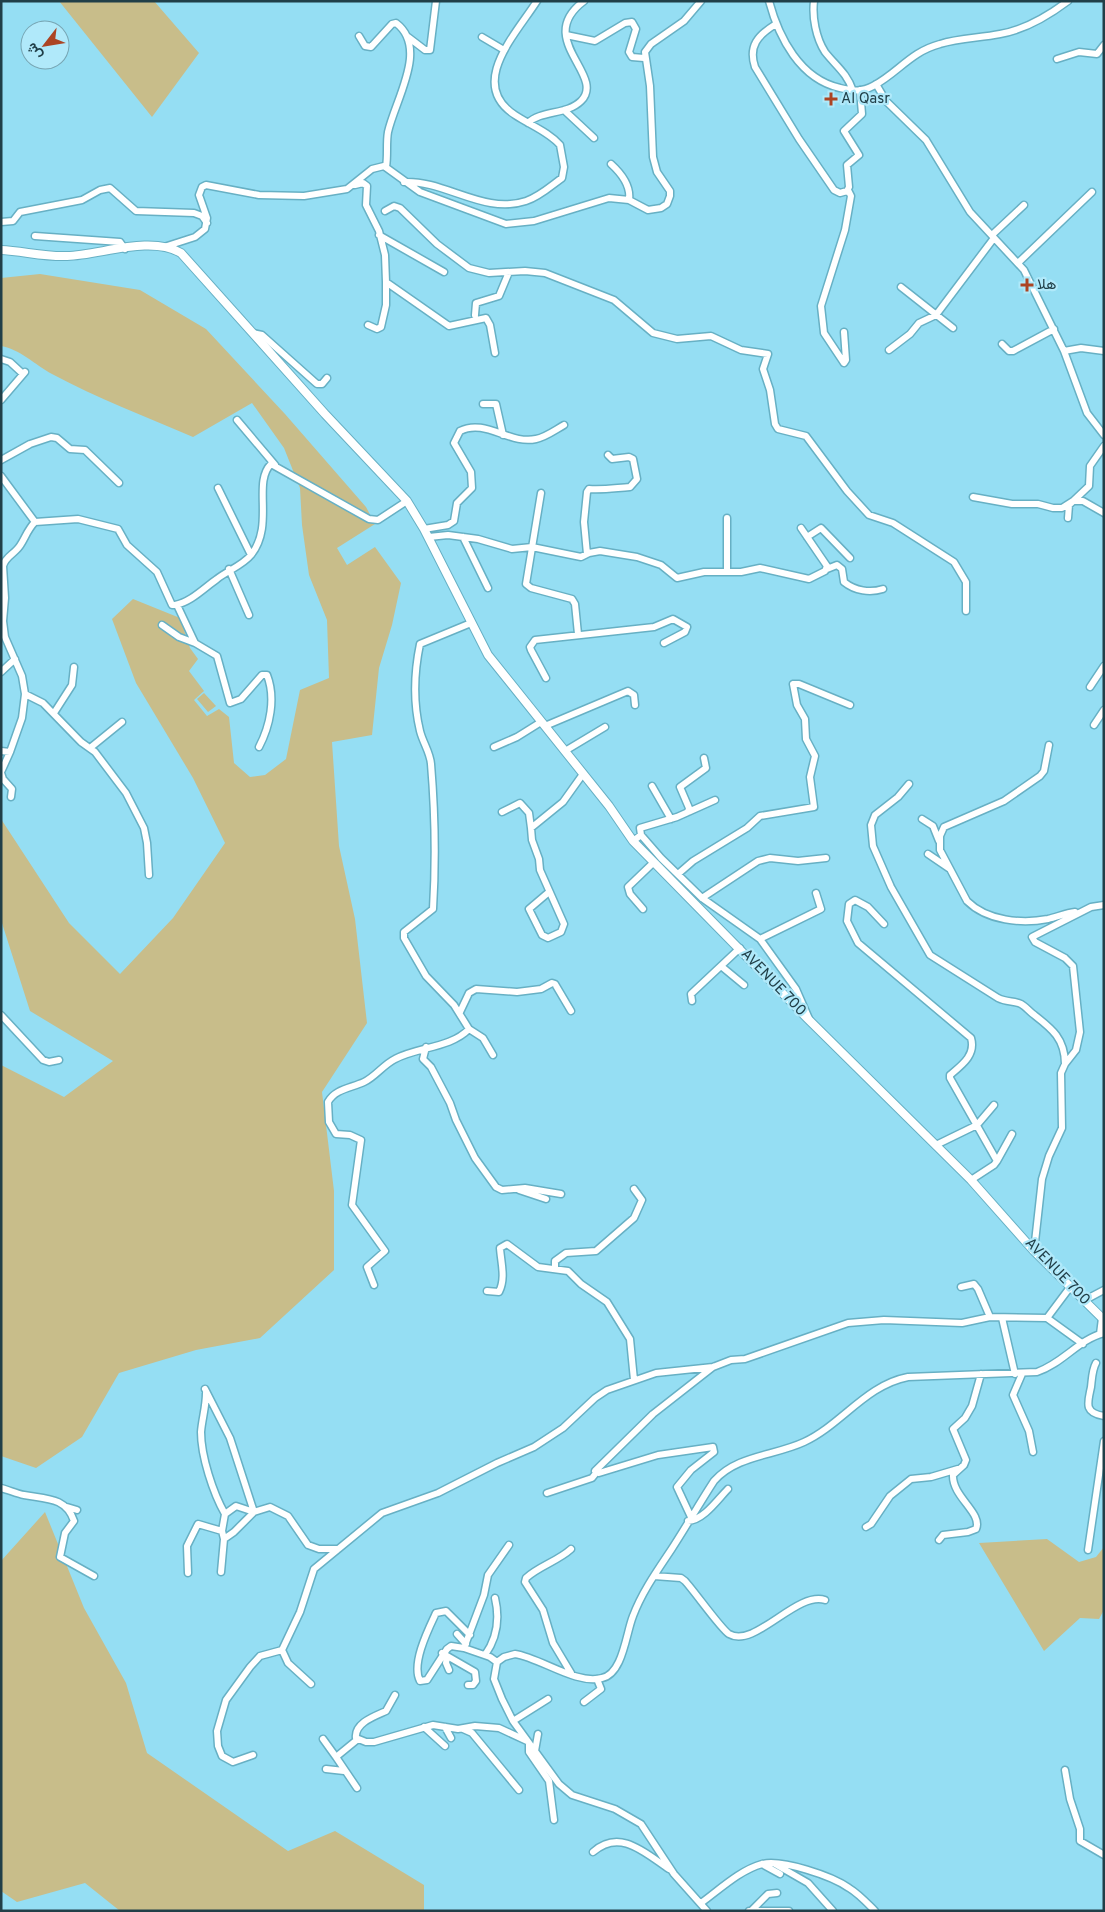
<svg xmlns="http://www.w3.org/2000/svg" width="1105" height="1912" font-family="Overpass,Vazirmatn,sans-serif">
<style>
.green{fill:#c8bd8a}
.lines{fill:none;stroke-linecap:round;stroke-linejoin:round}
.minor-casing{stroke:#67b0c4;stroke-width:9}
.major-casing{stroke:#67b0c4;stroke-width:10}
.minor{stroke:#fff;stroke-width:6}
.major{stroke:#fff;stroke-width:8}
.poi-dot{fill:#ac4423;stroke:#b0e9fa;stroke-width:2}
.labels{text-anchor:middle;dominant-baseline:central;stroke-width:4.5;stroke-linejoin:round;paint-order:stroke}
.poi-label{font-size:15px;fill:#213f48;stroke:#b0e9fa;text-anchor:start}
.street-label{font-size:15px;fill:#213f48;stroke:#b0e9fa}
</style>
<rect width="100%" height="100%" fill="#95def3"/>
<path class="green" d="M59,1h95l45,52 -47,64z
M40,274l100,16 66,39 79,85 81,93 9,17 -38,24 10,17 28,-18 26,36 -9,42 -13,43 -7,67 -40,7 7,104 16,73 12,104 -45,69 12,99v79l-74,68 -64,12 -77,23 -37,64 -46,31 -35,-12v-391l63,32 49,-36 -83,-50 -29,-91v-101l68,104 51,51 53,-56 52,-75 -32,-65 -57,-95 -24,-64 21,-20 47,19 10,30 8,11 -9,12 15,20 -10,9 13,16 12,-7 10,8 5,46 16,14 15,-2 21,-16 14,-69 29,-12 -2,-58 -18,-45 -7,-50 -2,-37 -16,-40 -32,-45 -59,34c-47,-20 -96,-39 -141,-63 -17,-9 -32,-25 -51,-28v-68z
M204,693l12,13 -8,6 -11,-13z
M45,1512l39,96 42,75 21,70 141,98 47,-20 89,54v26h-304l-35,-28 -68,19 -16,-11v-330z
M1047,1539l32,23 17,-5 8,-10v63l-5,9 -19,-1 -36,33 -65,-108z"/>
<g class="lines">
<defs>
<path id="minor" d="M769,1c10,37 31,78 71,87 12,3 22,4 33,-2 25,-13 37,-34 67,-42 19,-6 40,-6 60,-10 24,-4 48,-18 68,-33
M814,1c-2,16 2,37 11,51 11,14 22,21 28,39
M776,24c-18,11 -28,22 -21,43l44,72 35,51 6,3 7,-2 2,-4 -2,-22 12,-10 -15,-24 18,-17 -2,-24
M566,35l29,6 30,-18 7,-1 4,7 -7,23 3,5 12,1
M359,36l6,10 6,1 21,-23 4,-1c33,25 -1,77 -8,109 -2,11 0,23 -2,35
M408,37l17,13h5l6,-49
M482,37l22,13
M1057,59l22,-7 18,2 7,-9
M876,84l10,17 40,39 44,72 54,58 40,81 23,62 17,22
M564,110l30,28
M528,123c13,-13 39,-8 53,-22 26,-26 -48,-62 3,-100
M611,164c11,10 20,22 18,36
M404,182c41,-2 80,33 122,19 13,-4 25,-15 36,-23l2,-11 -4,-22c-11,-13 -30,-20 -45,-30 -48,-31 1,-81 22,-114
M355,185l8,-2 4,3 -1,19 13,26 6,24 1,27 63,44 37,-8 4,7 5,28
M385,211l9,-5 6,2 37,36 32,24 20,5 36,-2 20,2 69,27 39,33 24,6 34,-3 30,14 27,4 -5,15 7,21 5,34 3,5 28,7 41,55 22,24 24,8 61,39 12,20v29
M1,222l12,-1 7,-9 62,-12 18,-10 10,-2 26,23 58,2 8,3 5,7
M379,235l65,37
M992,235l32,-30
M35,236l85,6 5,7
M164,247l31,-10 10,-8 2,-11 -8,-23 3,-8 4,-2 53,10 45,1 43,-7 25,-20 12,-3 36,26 86,32 28,-3 75,-23 20,2 19,10 13,-2 6,-4 3,-8v-5l-13,-19 -4,-15 -3,-71 -5,-34 6,-8 33,-23 17,-20
M1019,262l73,-70
M901,287l52,41
M475,315l1,-12 23,-7 10,-24
M368,325l9,4 4,-2 5,-22v-23
M844,332l2,28 -2,3 -20,-30 -3,-27 24,-76 6,-34 -3,-6
M253,333l9,2 55,49h5l5,-6
M1002,344l7,7h4l41,-22
M889,350l21,-16 9,-11 17,-8 58,-77
M1064,351l17,-3 23,3
M1,359l9,3 13,12
M1,400l24,-28
M483,404h13l7,31
M237,420l38,45
M1,460l29,-16 21,-7 6,1 13,11 15,1 34,33
M1,476l34,46c-8,8 -10,17 -16,25 -5,7 -14,10 -16,19l2,32 -2,23 2,16 17,39 3,18 -3,24 -12,34 -9,-1
M218,488l33,67
M541,493l-15,91 5,4 41,11 3,5 3,30
M973,497l39,7h26l15,4h9l11,-7h10l21,12
M727,518v53
M1068,518l1,-13 20,-19 1,-20 14,-20
M35,522l43,-3 40,10 9,16 30,27 15,33h3c16,-3 29,-17 42,-26 10,-8 26,-14 34,-24 24,-30 1,-72 20,-91l98,55 9,1 29,-19
M424,529l24,-4 6,-4 3,-18 15,-15 -1,-16 -17,-29 6,-12c25,-13 50,14 76,8 10,-2 19,-9 28,-14
M429,537l19,-2 30,4 34,10 20,-2 49,10 8,-4 11,-2 37,6 24,8 16,13 27,-6h37l19,-4 49,11 16,-8 2,-5 -26,-38
M463,537l25,51
M807,537l14,-9 29,30
M587,554l-3,-32 3,-30 2,-3c15,1 26,-1 41,-2l7,-8 -4,-20 -4,-2 -17,2 -4,-4
M229,569l20,46
M827,569l10,-4 5,4 2,13c11,9 26,11 39,7
M177,605l18,38 22,13 13,47 11,-4 21,-24h5c9,23 3,51 -8,72
M471,623l-51,21c-6,29 -7,58 0,87 3,12 10,21 11,33 4,48 5,96 2,145l-29,23v6l22,38 28,29 15,24 14,9 10,17
M162,625l17,12 16,6
M1,672l14,-13
M546,678l-15,-28 -1,-3 5,-7 119,-13 19,-8 14,8 -2,5 -21,11
M1090,687l14,-21
M25,694l18,9 38,39 14,10 31,41 18,35 3,15 2,32
M54,713l18,-28 2,-18
M1094,725l10,-15
M545,726l83,-35 6,4 1,10
M1049,745l-5,26 -4,5 -36,25 -60,26 -4,9v14l27,51c20,20 55,23 81,18 9,-2 18,-6 27,-7
M494,747l23,-10 24,-15
M90,748l32,-26
M565,751l40,-24
M1,772l9,-20
M1,773l2,6 9,10 -1,8
M909,784l-11,13 -23,18 -4,10 2,21 18,41 39,68 68,43c8,4 17,3 23,6 4,2 8,7 12,10 18,14 32,24 32,50
M652,786l19,33
M502,812l18,-9 9,10 2,15
M688,812l1,-4 -9,-21 26,-19 -2,-10
M922,819l11,7 6,15
M641,835l-1,-7 37,-11 38,-17
M633,841l8,-6 20,23 41,40 58,41 36,50 14,32
M928,854l22,15
M678,874l15,-13 54,-33 13,-12 54,-9 -4,-30 5,-21 -9,-17 -1,-20 -8,-14 -4,-21h6l51,21
M549,892l-20,17 13,26 6,3 13,-6 3,-8 -24,-54 -1,-11 -7,-19 -1,-12 32,-26 20,-28
M702,898l56,-37 12,-3 28,3 28,-3
M643,909l-13,-15 -2,-7 25,-24
M884,924l-16,-17 -13,-7 -6,4 -2,17 11,22 113,95c5,17 -9,27 -21,37v3l47,83 -3,4 -23,15
M760,939l59,-29 2,-1 -5,-16
M721,966l23,19
M692,1001l-1,-7 49,-46
M460,1012l9,-19 7,-4 41,3 24,-3 11,-6 3,1 16,27
M1,1015l42,45 6,2 10,-2
M426,1047l-3,12 8,8 19,36 6,17 19,38 21,29 6,3 23,-2 36,6
M936,1145l41,-20 17,-20
M997,1161l15,-27
M519,1190l27,9
M1034,1251l8,-72 7,-23 13,-28 -1,-55 4,-9 11,-14 4,-18 -7,-66 -8,-8 -30,-16 -3,-5 59,-30 13,-2
M555,1269v-8l11,-8 30,-2 38,-33 8,-18 -8,-11
M374,1285l-7,-18 18,-16 -33,-46 9,-65 -11,-5 -14,-1 -7,-12 -1,-20c7,-13 23,-14 36,-20 11,-5 19,-17 31,-23 22,-12 56,-11 74,-30
M961,1287l13,-3 4,5 12,28
M487,1291l12,1c7,-14 2,-29 1,-44l7,-4 31,23 30,4 13,13 26,18 23,37 4,41
M1085,1300l19,-10
M1002,1318l13,56
M1047,1318l24,-32
M1100,1334l2,-16
M1096,1363c-4,7 -4,16 -5,24 -3,15 -8,26 13,29
M1022,1374l-9,21 16,36 4,21
M205,1389l25,49 24,74
M206,1393c0,14 -4,26 -5,39 0,24 12,61 24,82
M1,1488c8,2 16,6 23,7 22,4 42,2 50,26l-9,12 -5,24 34,19
M547,1493l45,-15 4,-5
M67,1507l10,3
M254,1512l-18,-6 -11,8 -3,17 2,8 10,-7 20,-20 16,-5 18,9 20,29 11,4h19
M691,1517l-14,-30 14,-17 23,-18 -1,-5 -55,8 -59,18 -4,-2 58,-57 60,-47
M688,1521c16,-1 30,-22 40,-32
M866,1527l5,-3 19,-28 21,-17 20,-2 27,-8
M939,1540l4,-5 25,-3 8,-3c7,-16 -24,-32 -23,-54l11,-10 2,-5 -13,-31 12,-11 7,-12 9,-32
M1088,1550l16,-109
M221,1572l3,-33
M188,1573l-1,-27 11,-22 24,7
M654,1576l27,2 4,3c10,11 36,48 44,53 26,15 67,-43 96,-34
M457,1634l9,10
M464,1648l-13,-2 -4,3 -20,31 -7,1c-9,-17 8,-51 16,-68l10,-2 24,24
M282,1650l6,13 23,21
M442,1653l33,19 1,9 -3,4h-5
M485,1655c12,-17 15,-36 10,-57
M447,1657l-1,6 3,7
M497,1662l-7,-5 -26,-9 20,-53 4,-20 21,-30
M571,1673l-18,-30 -10,-33 -18,-28 1,-4c13,-12 32,-17 45,-29
M395,1695l-9,16c-11,5 -32,12 -30,27l10,4h8l59,-17 25,4 17,-3 24,2 28,13
M584,1702l17,-13 -4,-10
M513,1721l35,-22
M424,1727l21,19
M445,1727l6,11
M463,1729l9,4 47,57
M323,1739l13,18
M529,1744v8l20,29 5,39
M535,1751l3,-17
M253,1755l-20,7 -11,-6 -4,-10 -1,-15 9,-31 24,-33 10,-11 22,-6 18,-38 14,-43 68,-56 56,-20 59,-30 37,-16 29,-19 32,-30 12,-8 49,-17 57,-6 18,-7 14,-1 103,-36 36,-3 78,3 28,-6 57,1 36,26
M326,1769l18,2
M1065,1770l5,29 10,30v12l24,14
M357,1788l-21,-31 22,-18
M593,1852c27,-24 52,1 76,17
M762,1864l18,10
M775,1864l33,19 25,28
M701,1903c18,-13 39,-33 61,-39 20,-5 70,12 87,24 10,6 18,15 26,23
M752,1910l16,-16 9,-1
M707,1911l-33,-37 -33,-50 -26,-15 -43,-14 -13,-11 -46,-63 -11,-22 -8,-20 3,-17 7,-5 11,-3c26,4 61,31 87,24 21,-4 24,-45 31,-62 9,-24 24,-45 38,-66 15,-23 28,-46 43,-69 23,-26 60,-25 90,-39 37,-17 62,-57 104,-65l129,-5c25,-8 42,-33 67,-39
M749,1911h40"/>
<path id="major" d="M1,250c22,1 43,7 66,6 34,-1 83,-21 114,-3l144,161 82,87 17,28 64,126 121,151 24,35 175,178 163,161 63,71 70,69"/>
</defs>
<use href="#minor" class="minor-casing"/>
<use href="#major" class="major-casing"/>
<use href="#minor" class="minor"/>
<use href="#major" class="major"/>
</g>
<g class="poi-dot">
<path d="M828.5 91.5h5v5h5v5h-5v5h-5v-5h-5v-5h5z"/>
<path d="M1024.5 277.5h5v5h5v5h-5v5h-5v-5h-5v-5h5z"/>
</g>
<g class="labels">
<g class="poi-label">
<text x="841" y="99">Al Qasr</text>
<text x="1037" y="285">هلا</text>
</g>
<g class="street-label">
<text transform="translate(773 983) rotate(46)">AVENUE 700</text>
<text transform="translate(1057 1272) rotate(46)">AVENUE 700</text>
</g>
</g>
<rect width="1105" height="1912" fill="none" stroke="#213f48" stroke-width="5"/>
<g transform="translate(45 45) rotate(239)"><circle r="24" fill="#b0e9fa" stroke="#77a5b3"/>
<path d="M0-4L9 19L0 12L-9 19Z" fill="#ac4423"/>
<text y="-8" font-size="14" font-weight="bold" text-anchor="middle" fill="#213f48">ش</text>
</g>
</svg>
